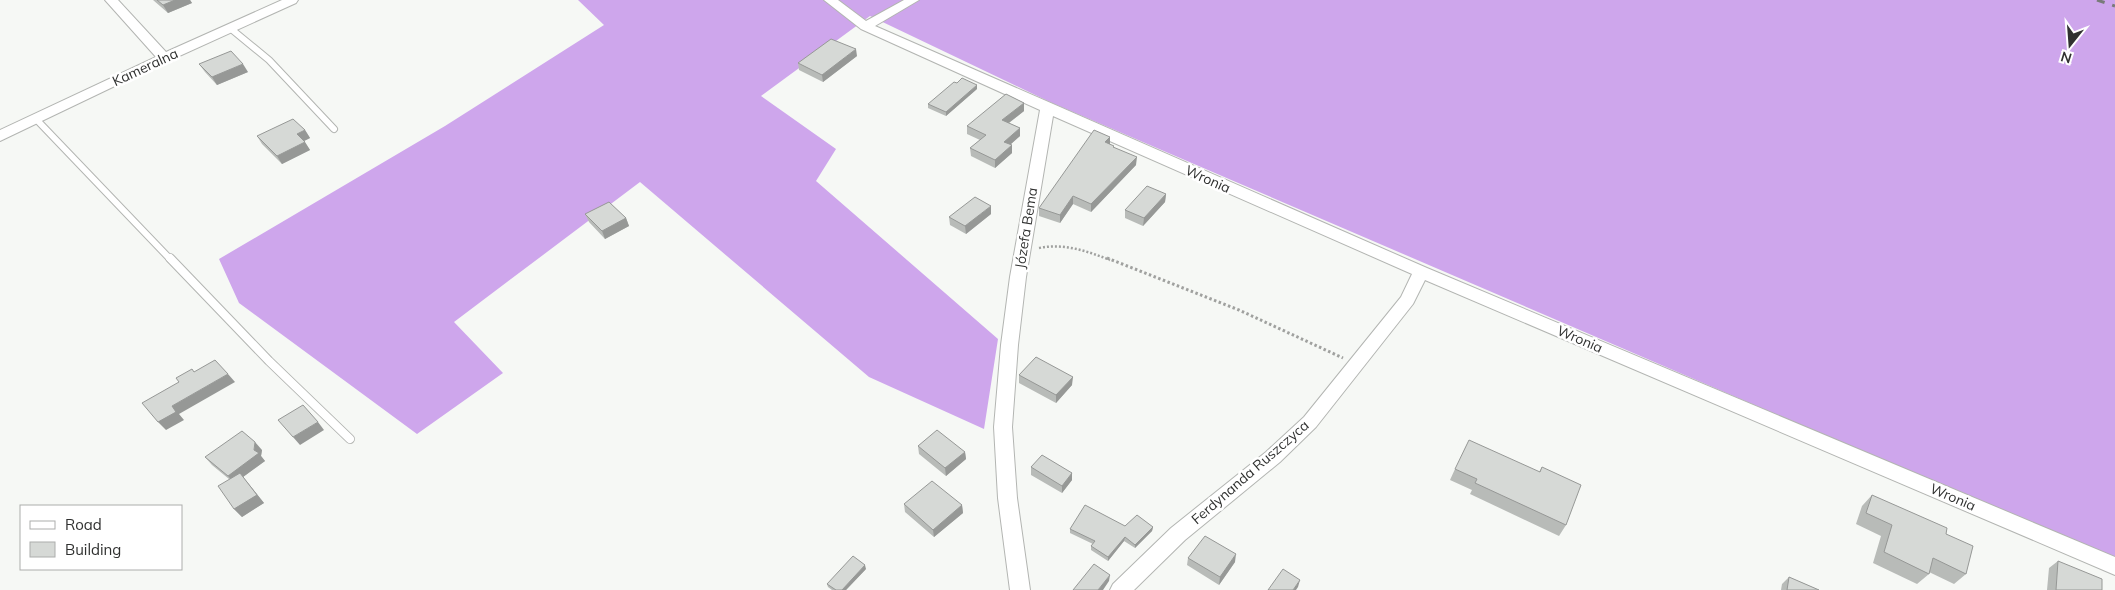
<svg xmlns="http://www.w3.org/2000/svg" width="2115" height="590" font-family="Mulish,sans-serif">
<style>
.forest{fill:#cea6ec}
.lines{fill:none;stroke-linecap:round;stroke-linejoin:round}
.service-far1-casing{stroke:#b3b5b2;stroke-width:8}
.service-casing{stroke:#b3b5b2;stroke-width:10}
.minor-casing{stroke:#b3b5b2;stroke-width:2}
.path-far1{stroke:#a0a19f;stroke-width:2.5;stroke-dasharray:2 2;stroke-linecap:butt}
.path{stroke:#a0a19f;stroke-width:3;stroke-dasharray:2.5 2.5;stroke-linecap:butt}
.service-far1{stroke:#fff;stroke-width:6}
.service{stroke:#fff;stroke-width:8}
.minor{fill:#fff;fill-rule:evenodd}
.rail{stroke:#797b79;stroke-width:3;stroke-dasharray:8 8;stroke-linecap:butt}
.wall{fill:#b8bbb8}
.shaded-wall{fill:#969896}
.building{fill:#d6d9d6;stroke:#969896}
.labels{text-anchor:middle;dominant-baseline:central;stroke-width:5;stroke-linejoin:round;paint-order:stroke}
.street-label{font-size:14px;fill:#303130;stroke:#fff}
</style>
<rect width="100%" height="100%" fill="#f6f8f5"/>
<path class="forest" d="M578,0h1537v560l-1063,-457 -182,-87 -109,80 75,53 -20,32 182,158 -14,90 -115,-52 -229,-195 -186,140 49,51 -86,61 -178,-131 -20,-44 226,-133 159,-101z"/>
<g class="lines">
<defs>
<path id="service-far1" d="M230,28l39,32 65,69
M36,119l135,141"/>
<path id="service" d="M170,258l99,103 81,78"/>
<path id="minor" d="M105,0h13l48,52 116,-52h16l-2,3 -154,70 -142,68v-11l156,-73z
M824,0h14l28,21 38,-21h15l-44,26 552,242 688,289v18l-690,-295 -12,24 -97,123 -36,35 -95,78 -51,50h-24l3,-6 58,-56 95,-76 38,-35 97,-120 11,-23 -359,-158 -27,161 -8,68 -6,82 5,71 13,92h-20l-12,-92 -4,-71 7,-82 9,-68 30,-167 -179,-81z"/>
</defs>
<use href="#service-far1" class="service-far1-casing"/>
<use href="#service" class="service-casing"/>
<use href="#minor" class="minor-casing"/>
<path class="path-far1" d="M1039,248c25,-5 48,3 71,12"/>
<path class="path" d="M1107,258l132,52 104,48"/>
<use href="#service-far1" class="service-far1"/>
<use href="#service" class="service"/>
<use href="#minor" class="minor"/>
<path class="rail" d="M2097,0l18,6"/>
</g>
<path class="wall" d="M153,0h37l2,3 -24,10z
M857,56l-34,26 -24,-12 -1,-7z
M199,64l49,8 -31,13 -12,-13z
M977,89l-31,27 -18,-8v-4z
M1024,103v8l-15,12 11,5v8l-10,9 2,8 -17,15 -24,-12 -1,-8 10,-8 -13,-6v-8z
M305,130l5,8 -6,3 6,9 -28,14 -20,-20 -5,-8z
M1110,137v7l26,21 -45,47 -18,-8 -13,19 -21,-7v-8z
M1166,194l-1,8 -22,24 -18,-8v-8z
M585,214l41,4 3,8 -24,13 -16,-17z
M991,214l-25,20 -16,-9 -1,-8z
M1019,375l53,10 -16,18 -37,-20z
M918,446l47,6 1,7 -20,17 -27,-22z
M262,450l-1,6 4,5 -22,16 21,26 -22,14 -8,-8 -5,-30 -17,-14 -7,-8z
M1031,467l41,6v7l-10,13 -31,-18z
M1542,467l24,58 -7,11 -89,-42 2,-4 -22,-10 5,-11 84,3z
M1872,495l74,39 20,40 -12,10 -25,-12v2l-12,10 -44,-21 8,-27 -25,-12 6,-18z
M904,504l58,1 1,8 -29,24 -29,-25z
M1125,526l28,1 -1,4 -17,17 -11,-7 -16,20 -17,-11v-4l2,-2 -23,-11v-4z
M1188,558l47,4 -16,23 -32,-20z
M2058,561l44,29h-55l2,-22z
M866,569l-20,21h-14l-4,-3 -1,-3z
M1789,577l30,13h-38l1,-6z"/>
<path class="shaded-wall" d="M175,0h15l2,3 -24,10 -5,-8z
M856,49l1,7 -34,26 -1,-7z
M243,64l5,8 -31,13 -5,-8z
M977,85v4l-31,27v-4z
M1024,103v8l-22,17v-8z
M1020,128v8l-16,14v-8z
M305,130l5,8 -8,4 -5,-8z
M1110,137v8l-5,-3z
M305,142l5,8 -28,14 -5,-8z
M1012,145v8l-17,15v-8z
M1137,157l-1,8 -45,47v-8z
M1166,194l-1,8 -22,24 1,-8z
M1073,196v8l-13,19v-8z
M991,206v8l-25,20 -1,-8z
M626,218l3,8 -24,13 -3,-8z
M228,374l7,8 -56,32 5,6 -18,10 -8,-8 14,-16z
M1073,377l-1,8 -16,18v-8z
M318,422l6,8 -24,15 -7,-8z
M255,442l7,8 -1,6 4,5 -22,16 21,26 -22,14 -8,-8 1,-25 -7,-8 26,-26z
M965,452l1,7 -20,17 -1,-8z
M1072,473v7l-10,13v-7z
M962,505l1,8 -29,24 -1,-7z
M1153,527l-1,4 -17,17v-3z
M1125,537l-1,4 -16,20v-4z
M1236,554l-1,8 -16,23 1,-8z
M865,565l1,4 -20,21h-4z
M1110,575l-1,6 -6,9h-5z
M1300,580l-2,7 -2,3h-3z"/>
<path class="building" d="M157,0h18l-12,5z
M831,39l25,10 -34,26 -24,-12z
M231,51l12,13 -31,13 -13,-13z
M962,78l15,7 -31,27 -18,-8 26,-22 3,1z
M1006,94l18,9 -22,17 18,8 -16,14 8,3 -17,15 -25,-12 16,-13 -19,-9z
M293,119l12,11 -8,4 8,8 -28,14 -20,-20z
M1094,130l16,7 -5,5 9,4 -1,1 24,10 -46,47 -18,-8 -13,19 -21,-7z
M1147,186l19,8 -22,24 -19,-8z
M975,197l16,9 -26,20 -16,-9z
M609,202l17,16 -24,13 -17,-17z
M1036,357l37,20 -17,18 -37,-20z
M215,360l13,14 -56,32 4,6 -18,10 -16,-19 37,-21 -3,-4 16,-9 2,3z
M303,405l15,17 -25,15 -15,-17z
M937,430l28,22 -20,16 -27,-22z
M242,431l13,11 -1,8 5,3 -31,23 -23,-19z
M1469,440l71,32 2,-5 39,18 -15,40 -91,-42 2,-4 -22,-10z
M1042,455l30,18 -10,13 -31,-19z
M240,473l17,22 -23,14 -16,-23z
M932,481l30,24 -29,25 -29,-26z
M1872,495l75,33 -1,6 27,12 -7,28 -33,-16 -4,16 -45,-22 8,-27 -26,-12z
M1085,505l40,21 12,-11 16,12 -18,18 -10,-8 -17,20 -17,-11 4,-5 -25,-12z
M1205,536l31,18 -16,23 -32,-19z
M853,556l12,9 -23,25h-6l-9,-6z
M2058,561l44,18v11h-46z
M1094,564l16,11 -12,15h-25z
M1283,569l17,11 -7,10h-25z
M1789,577l30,13h-32z"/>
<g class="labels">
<g class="street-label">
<text transform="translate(145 67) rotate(-25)">Kameralna</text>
<text transform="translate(1208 179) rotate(24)">Wronia</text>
<text transform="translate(1026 228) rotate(-81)">Józefa Bema</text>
<text transform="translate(1580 339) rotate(23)">Wronia</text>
<text transform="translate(1250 472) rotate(-41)">Ferdynanda Ruszczyca</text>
<text transform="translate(1953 497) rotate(23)">Wronia</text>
</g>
</g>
<rect x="20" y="505" width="162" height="65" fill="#ffffff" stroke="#acadac"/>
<rect x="30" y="521" width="25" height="8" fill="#ffffff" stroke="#acadac"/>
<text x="65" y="530" font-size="15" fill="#303130">Road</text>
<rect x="30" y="542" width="25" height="15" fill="#d6d9d6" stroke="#acadac"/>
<text x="65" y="555" font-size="15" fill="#303130">Building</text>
<g transform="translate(2070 45) rotate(197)" stroke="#ffffff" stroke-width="4" paint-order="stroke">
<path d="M0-4L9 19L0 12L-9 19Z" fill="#303130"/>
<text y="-8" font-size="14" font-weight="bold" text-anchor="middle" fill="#303130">N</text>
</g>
</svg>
